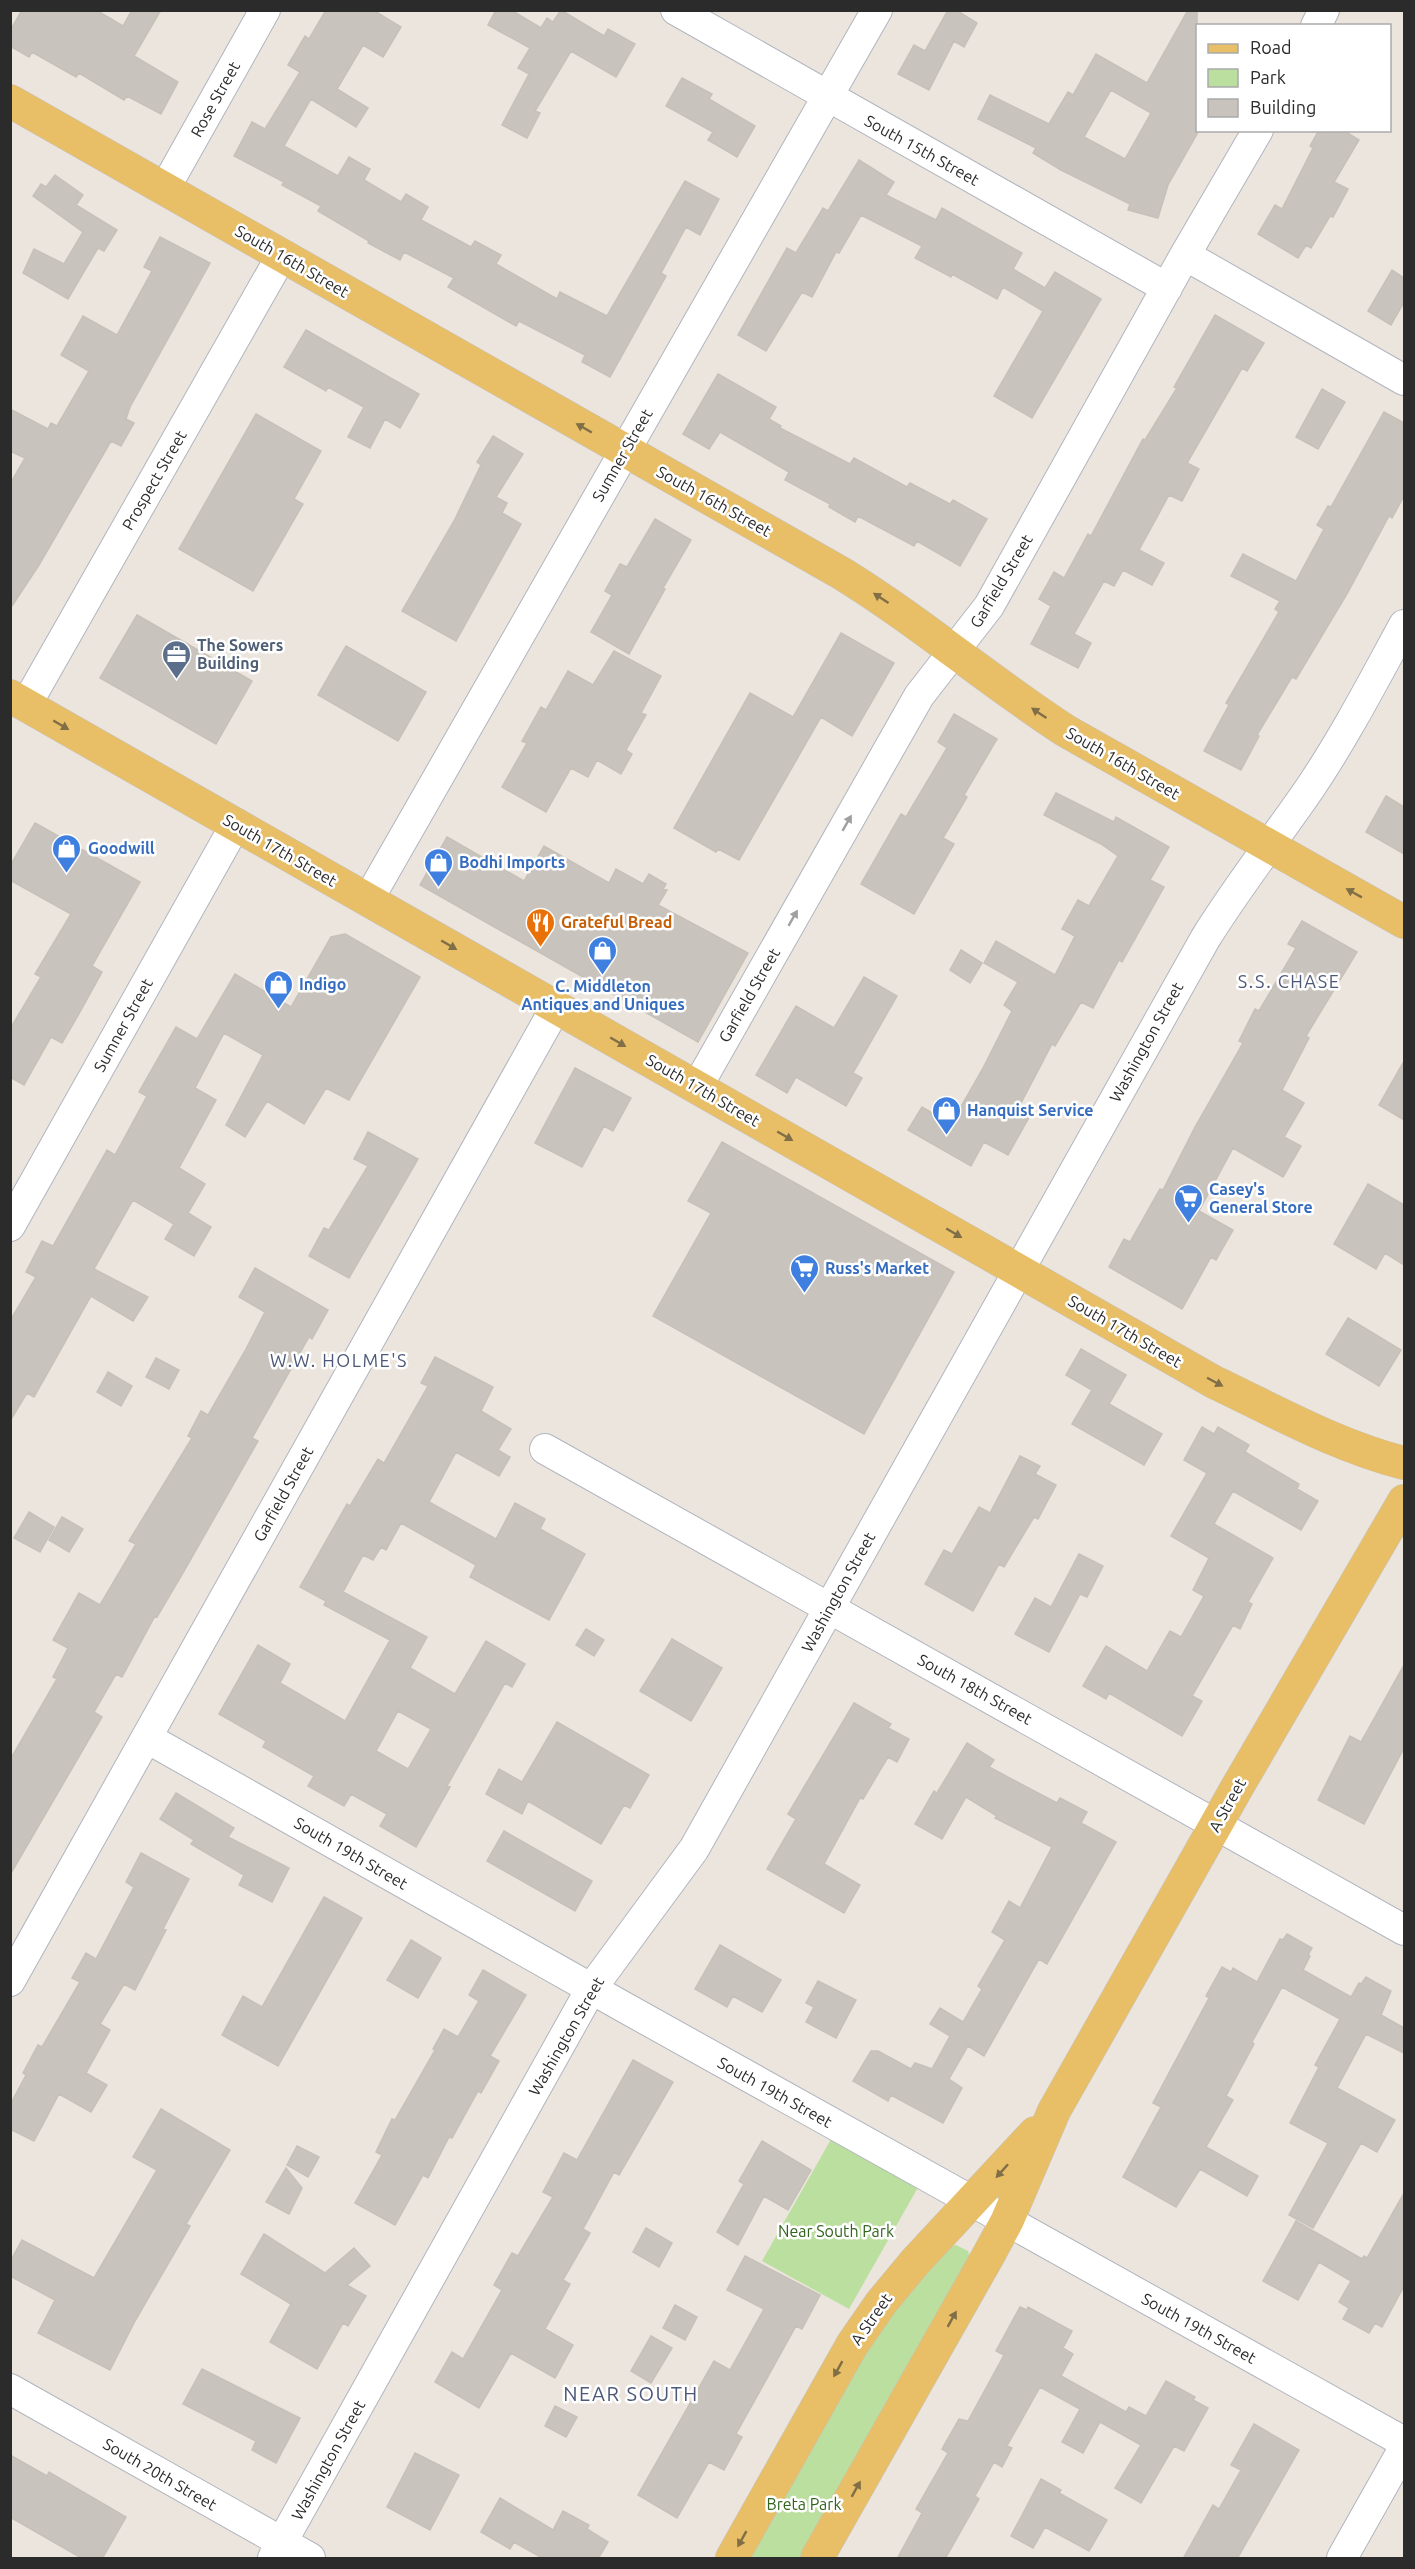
<svg xmlns="http://www.w3.org/2000/svg" width="1415" height="2569" font-family="Ubuntu,sans-serif">
<style>
.green{fill:#badf9e}
.building{fill:#c8c3bc;stroke:#c7c0b8;stroke-width:1.5;fill-rule:evenodd}
.lines{fill:none;stroke-linecap:round;stroke-linejoin:round}
.minor-casing{stroke:#b1b5be;stroke-width:32}
.major-casing{stroke:#c4c4c4;stroke-width:34}
.minor{stroke:#fff;stroke-width:30}
.major{stroke:#e8bf67;stroke-width:33}
.oneway{fill:#806e46}
.oneway2{fill:#a0a0a0}
.labels{text-anchor:middle;dominant-baseline:central;stroke-width:5;stroke-linejoin:round;paint-order:stroke}
.street-label{font-size:16px;fill:#2b2b2b;stroke:#fff}
.service-label{font-size:16px;font-weight:bold;fill:#4e5e75;stroke:#fff;text-anchor:start}
.shop-label{font-size:16px;font-weight:bold;fill:#366cbe;stroke:#fff;text-anchor:start}
.food-label{font-size:16px;font-weight:bold;fill:#c56008;stroke:#fff;text-anchor:start}
.park-label{font-size:16px;fill:#33641f;stroke:#fff}
.neighbourhood-label{font-size:18px;letter-spacing:1.5px;fill:#4e5979;stroke:#fff}
.quarter-label{font-size:20px;letter-spacing:1.5px;fill:#4e5979;stroke:#fff}
</style>
<rect width="100%" height="100%" fill="#ece5de"/>
<path class="green" d="M838,2127l87,48 -76,134 -87,-48z
M956,2245l12,6 2,6 -168,301h-57l135,-233 68,-79z"/>
<path class="building" d="M22,10h74l27,16 9,-16h29l-27,46 44,26 -17,32 -34,-18 -3,4 -45,-27 -3,4 -44,-25 -3,5 -19,-11v-15z
M326,10h47l28,17 -18,30 -20,-12 -26,44 31,19 -12,19 -45,-28 -27,47 54,30 11,-19 21,12 -6,11 37,22 5,-8 22,13 -7,13 50,27 4,-6 26,14 -5,9 61,35 3,-7 47,24 78,-135 34,18 -19,36 -14,-8 -25,46 5,3 -56,101 -28,-15 3,-7 -66,-34 -3,5 -68,-39 6,-9 -50,-26 -4,8 -32,-17 1,-2 -51,-30 3,-5 -39,-21 2,-3 -50,-26 18,-34 13,7 35,-57 -12,-7 17,-29 4,3z
M496,10h15l30,18 6,-10 6,4 8,-12 43,26 4,-7 27,15 -19,33 -45,-26 -36,60 5,2 -13,25 -25,-13 27,-51 -11,-6 12,-20 -42,-23z
M948,10h8l21,13 -13,24 -10,-6 -25,49 -31,-16 16,-29 11,6z
M1188,10h9v124l-29,51 -10,33 -30,-8 2,-6 -69,-34 -28,-17 3,-5 -58,-29 12,-24 59,29 19,-32 5,3 23,-41 51,29zM1111,90l40,23 -26,46 -41,-22z
M682,78l30,16 -3,5 46,27 -18,31 -29,-17 5,-8 -47,-26z
M1319,130h24l16,10 -25,42 14,7 -15,28 -3,-1 -19,32 -5,-3 -8,13 -40,-24 17,-29 7,4 31,-61 -3,-2z
M859,160l35,22 -8,13 50,25 6,-12 80,45 -9,16 32,19 10,-16 46,27 -69,119 -38,-22 49,-85 -40,-24 -6,12 -45,-25 -1,3 -36,-19 7,-12 -61,-31 -22,38 -3,-1 -24,45 -10,-5 -36,59 -28,-16 49,-87 9,5 27,-45 5,3z
M55,175l28,20 -7,10 41,25 -13,21 -6,-3 -30,51 -45,-26 11,-24 30,15 19,-32 -50,-36 8,-12 5,3z
M160,237l50,26 -80,144 -4,12 8,4 -13,23 -10,-5 -72,124 -29,44v-125l15,-26 -15,-7v-42l38,20 3,-6 6,3 32,-55 -28,-16 22,-39 34,19 35,-64 -8,-4z
M1392,270l12,8v24l-13,23 -23,-14z
M1215,315l49,28 -17,28 -5,-3 -55,95 12,6 -17,32 -13,-6 -30,55 25,13 -12,22 -29,-15 -9,16 -10,-5 -30,53 17,9 -13,25 -47,-24 20,-38 -12,-7 15,-27 10,6 24,-44 3,2 52,-97 2,1 32,-52 -3,-1z
M306,330l113,64 -19,34 -15,-9 -15,29 -22,-11 16,-30 -36,-20 -2,4 -42,-24z
M718,374l58,33 -7,12 12,7 -1,2 70,36 4,-6 53,29 3,-4 40,21 3,-4 34,19 -27,47 -43,-25 -3,5 -56,-30 -3,6 -26,-15 1,-3 -45,-24 4,-8 -69,-40 -11,17 -26,-15z
M1322,389l23,13 -27,47 -22,-12z
M1384,412l20,11v73l-12,22 -3,-2 -42,78 -51,85 -4,-2 -35,58 2,1 -18,34 -37,-19 25,-46 -3,-2 53,-91 -4,-3 5,-8 -49,-25 12,-22 53,27 28,-52 -7,-4 11,-19 3,1z
M256,414l65,37 -27,48 9,5 -50,87 -74,-42z
M493,436l30,18 -27,43 11,6 -5,10 19,11 -65,117 -54,-30 53,-92 26,-54 -4,-3z
M655,519l36,21 -28,48 2,1 -36,65 -38,-22 21,-37 -7,-4 15,-27 7,3z
M137,615l115,66 -36,63 -116,-66z
M841,633l53,30 -42,73 -31,-19 -82,143 -21,-11 -2,3 -42,-24 76,-135 43,24z
M346,646l80,46 -28,49 -80,-46z
M614,651l47,25 -20,37 5,2 -20,35 6,4 -11,20 -24,-14 -9,17 -17,-9 -25,44 -44,-25 25,-44 -5,-2 19,-34 5,3 22,-39 25,14z
M954,714l43,25 -33,56 3,2 -24,41 11,6 -40,70 -53,-30 40,-70 5,3 41,-69 -9,-6z
M1056,793l58,29 2,-5 53,30 -19,33 14,7 -42,75 -3,-2 -26,48 -12,-6 -26,44 -3,-2 -32,61 12,7 -24,43 -24,-13 -13,24 -63,-36 14,-23 29,17 32,-56 29,-57 -8,-6 14,-23 -34,-19 12,-22 59,34 20,-39 -13,-7 16,-29 11,6 29,-50 -17,-12 -57,-29z
M1386,796l18,11v47l-38,-22z
M35,823l105,59 -48,84 10,6 -22,40 -18,31 -11,-6 -27,48 -14,-8v-48l31,-52 -6,-3 36,-60 -61,-34v-14z
M447,837l77,44 20,-35 65,37 7,-14 27,15 6,-10 17,10 -3,5 4,1 -9,15 90,48 -50,89 -278,-157z
M1302,921l55,31 -51,84 3,2 -27,52 22,13 -20,34 17,9 -18,31 -50,-29 -34,63 34,19 -17,30 -5,-3 -29,52 -73,-42 15,-28 6,3 30,-53 3,1 32,-63 48,-84 -4,-2 16,-32 4,2 37,-63 -8,-4z
M345,934l75,43 -71,123 -23,-12 -22,36 -37,-23 -22,36 -19,-12 37,-70 -39,-22 -29,55 21,12 -37,68 26,16 -17,29 23,14 -17,29 -29,-17 9,-15 -41,-24 -39,69 54,28 -15,24 -42,-25 -57,101 -7,-4 -17,28v-100l26,-44 -10,-5 16,-31 11,5 54,-96 8,5 32,-59 -8,-4 37,-65 21,12 38,-65 56,33 40,-70z
M961,950l21,13 -12,20 -20,-13z
M864,977l33,19 -44,77 9,5 -16,28 -50,-29 -9,16 -31,-18 40,-69 38,22z
M1404,1061v59l-25,-15z
M575,1068l56,30 -18,33 -9,-5 -22,41 -47,-24z
M368,1132l50,27 -69,119 -40,-22 15,-28 5,2 39,-64 -14,-7z
M722,1142l232,130 -90,162 -211,-118 58,-103 -23,-12z
M1368,1184l36,21v60l-19,-12 -9,16 -42,-25z
M255,1268l73,42 -16,29 -3,-2 -57,101 6,3 -75,132 -26,44 -2,-1 -33,61 -6,-3 -22,38 8,5 -92,158v-115l47,-81 -4,-2 15,-29 -15,-8 26,-47 21,12 36,-61 -7,-3 63,-103 -4,-2 13,-25 7,4 38,-66 19,-37 -26,-15z
M1348,1318l53,32 -22,36 -53,-32z
M1081,1349l45,26 -17,29 53,30 -18,31 -72,-41 20,-34 -26,-15z
M435,1357l58,30 -12,24 30,18 -13,21 12,7 -11,19 -43,-24 -27,50 67,37 19,-36 30,16 -5,10 45,25 -36,66 -79,-43 6,-12 -75,-42 -15,27 -5,-3 -8,13 -10,-5 -20,37 84,45 -17,31 45,26 31,-53 39,23 -13,23 -7,-4 -58,103 3,1 -34,60 -36,-21 7,-12 -36,-20 -7,12 -36,-20 6,-10 -51,-29 3,-6 -47,-27 39,-69 32,19 -10,19 65,38 45,-81 -66,-35 2,-4 -26,-14 47,-83 3,2 28,-47 6,4 44,-77 -7,-3zM398,1711l33,18 -23,40 -32,-18z
M156,1358l23,12 -10,19 -23,-12z
M108,1372l24,14 -11,20 -24,-14z
M1202,1427l12,7 4,-7 31,18 -4,7 54,32 -2,5 21,12 -17,29 -68,-39 -19,33 59,34 -25,44 4,2 -12,25 -7,-4 -41,71 10,5 -20,35 -73,-43 -3,6 -23,-13 23,-40 41,25 23,-40 11,6 23,-41 -11,-6 16,-32 -38,-22 36,-63 -23,-13z
M1020,1456l20,10 -5,8 21,11 -18,34 -4,-2 -30,50 -5,-3 -26,47 -48,-27 19,-34 8,4 27,-47 11,6z
M29,1512l25,15 -14,25 -26,-14z
M62,1517l21,12 -14,23 -20,-12z
M1079,1554l24,12 -16,31 -7,-3 -31,58 -34,-18 20,-36 16,9z
M586,1629l18,11 -10,16 -18,-11z
M672,1639l50,29 -31,53 -51,-30z
M1404,1665v83l-40,76 -46,-24 32,-64 11,6z
M854,1703l37,21 -3,4 21,11 -12,23 -9,-5 -25,42 -3,-1 -36,66 36,21 -16,28 -77,-44 29,-50 -8,-5z
M557,1722l92,53 -19,33 -6,-3 -23,39 -73,-43 -6,13 -36,-20 13,-25 23,13z
M967,1743l27,17 -5,7 68,36 3,-5 27,14 -6,11 35,19 -69,122 -8,-5 -55,97 -16,-10 -19,33 13,9 -19,35 -52,-28 -3,6 -35,-20 18,-30h7l33,18 4,-6 17,6 18,-33 -20,-12 10,-16 23,14 19,-33 -4,-3 27,-46 -13,-8 17,-31 11,7 32,-61 -57,-29 2,-2 -31,-19 -24,42 -27,-15 19,-33 3,2z
M176,1793l58,35 -6,9 61,31 -17,34 -33,-17 5,-10 -53,-31 3,-4 -34,-21z
M504,1831l88,50 -17,30 -88,-50z
M141,1853l48,26 -26,50 3,1 -31,60 -11,-6 -24,40 10,6 -24,43 21,12 -16,27 -32,-18 -25,47 -24,-12v-24l16,-30 -3,-2 15,-28 4,2 38,-65 -8,-4 14,-25 10,6 38,-72 -8,-5z
M324,1897l38,21 -84,148 -56,-31 21,-39 19,11z
M1287,1934l25,14 -4,7 2,1 -7,14 48,27 8,-14 2,1 5,-7 25,14 -10,24 23,13v25l-38,-19 -29,54 58,32 -18,32 -16,-9 -48,85 -24,-13 39,-72 -38,-20 29,-56 -4,-2 25,-46 -58,-32 -30,55 2,2 -28,52 7,4 -27,47 52,29 -11,20 -47,-27 -24,38 -53,-30 38,-70 -8,-4 56,-105 -3,-2 16,-29 9,5 2,-4 24,14 23,-43 3,1z
M411,1940l30,18 -23,40 -31,-18z
M720,1945l61,35 -19,32 -29,-16 -6,11 -32,-18z
M483,1970l43,25 -36,61 9,5 -18,32 -3,-2 -26,47 -3,-1 -21,41 -5,-3 -28,50 -40,-22 27,-48 -6,-3 16,-33 3,1 40,-70 -2,-1 11,-20 14,8 21,-36 -10,-6z
M818,1981l38,19 -20,38 -30,-16 8,-15 -8,-4z
M633,2060l40,22 -54,93 -5,-3 -31,57 7,4 -27,47 7,4 -25,45 28,16 -18,33 -44,-25 -32,55 -44,-26 17,-30 11,7 39,-69 -8,-5 18,-32 6,3 35,-59 -10,-5 21,-39 13,7z
M161,2109l69,41 -44,74 4,2 -55,95 -25,49 -72,-37 17,-33 -45,-24v-14l12,-22 72,38 63,-108 -24,-13z
M762,2141l49,29 -23,40 -24,-14 -26,49 -21,-13 27,-48 -5,-3z
M297,2146l22,11 -11,20 -21,-12z
M286,2168l16,20 -13,26 -23,-12z
M1404,2193v93l-22,41 -7,-4 -6,10 -26,-14 6,-11 -10,-6 12,-21 -32,-19 -21,38 -35,-19 33,-60 66,38 2,-3 3,2z
M646,2228l26,15 -13,24 -26,-15z
M264,2234l61,39 29,-25 16,18 -23,19 19,11 -18,30 -5,-3 -26,46 -47,-27 21,-38 -50,-30z
M745,2256l75,39 -18,34 -6,-3 -60,108 6,3 -18,33 -15,-8 -32,56 -39,-23 76,-134 16,9 34,-61 -37,-19z
M675,2305l22,12 -12,23 -22,-12z
M1020,2307l7,3 1,-3 44,24 -9,17 10,6 -12,22 65,36 3,-5 17,9 20,-35 29,16 -2,3 15,8 -24,43 -10,-5 -33,57 -26,-15 26,-43 -41,-23 -17,31 -21,-11 18,-33 -40,-22 -33,59 5,2 -10,19 -8,-5 -19,34 4,3 -34,60h-48l25,-46 -6,-4 32,-56 -6,-4 17,-30 9,2 36,-66 -8,-4z
M651,2336l21,12 -21,35 -20,-12z
M202,2369l98,49 -24,45 -24,-13 4,-9 -73,-37z
M555,2406l22,11 -11,20 -21,-11z
M1254,2424l45,26 -62,109h-54l30,-54 6,4 22,-39 -10,-5z
M415,2453l44,22 -29,55 -43,-23z
M10,2455l37,21 2,-4 77,45 -24,42h-19l-73,-42z
M1041,2479l20,11 -2,3 48,27 -18,31 -44,-24 -12,21 -22,-12z
M500,2498l53,32 10,-19 26,14 -2,4 21,13 -10,17h-54l-30,-17 -4,7 -29,-17z"/>
<g class="lines">
<defs>
<path id="minor" d="M676,10l491,278
M1316,26l8,-16
M165,188l100,-178
M1185,255l219,125
M26,705l256,-450
M368,900l509,-890
M697,1087l222,-391 70,-90 196,-351 73,-125
M10,1226l226,-402
M545,1449l859,481
M147,1738l475,268 782,436
M10,1981l546,-974
M10,2389l300,169
M273,2558l318,-569 103,-140 511,-910c32,-52 70,-100 105,-151 35,-52 64,-108 94,-163
M1342,2558l62,-110"/>
<path id="major" d="M10,101l831,472c78,48 148,108 225,158l338,191
M10,696l1204,686c63,30 123,64 190,81
M732,2558l120,-213 29,-42 34,-41 120,-129
M817,2558l171,-302 19,-35 47,-110 185,-327 165,-283"/>
</defs>
<use href="#minor" class="minor-casing"/>
<use href="#major" class="major-casing"/>
<use href="#minor" class="minor"/>
<use href="#major" class="major"/>
</g>
<defs><path id="oneway-solid" d="M-6-.8H1V-3.2L6.5 0L1 3.2V.8H-6Z" transform="scale(1.5)"/></defs>
<g class="oneway">
<use href="#oneway-solid" transform="translate(584 428) rotate(-150)"/>
<use href="#oneway-solid" transform="translate(881 598) rotate(-147)"/>
<use href="#oneway-solid" transform="translate(1039 713) rotate(-146)"/>
<use href="#oneway-solid" transform="translate(61 725) rotate(30)"/>
<use href="#oneway-solid" transform="translate(1354 893) rotate(-151)"/>
<use href="#oneway-solid" transform="translate(449 945) rotate(30)"/>
<use href="#oneway-solid" transform="translate(618 1042) rotate(30)"/>
<use href="#oneway-solid" transform="translate(785 1136) rotate(30)"/>
<use href="#oneway-solid" transform="translate(954 1233) rotate(30)"/>
<use href="#oneway-solid" transform="translate(1215 1382) rotate(28)"/>
<use href="#oneway-solid" transform="translate(1002 2171) rotate(132)"/>
<use href="#oneway-solid" transform="translate(952 2319) rotate(-61)"/>
<use href="#oneway-solid" transform="translate(838 2369) rotate(119)"/>
<use href="#oneway-solid" transform="translate(856 2489) rotate(-61)"/>
<use href="#oneway-solid" transform="translate(742 2539) rotate(119)"/>
</g>
<g class="oneway2">
<use href="#oneway-solid" transform="translate(847 823) rotate(-60)"/>
<use href="#oneway-solid" transform="translate(793 918) rotate(-60)"/>
</g>
<defs>
<symbol id="office-pin" viewBox="-11 -11 22 30"><path d="M0 17L-7.5 6A9.5 9.5 0 1 1 7.5 6Z" fill="#5c6f8a" stroke="#fff"/><path d="M-6-3h4V-5.5h4V-3h4V5H-6ZM-1-4.5V-3h2v-1.5ZM-6 0V1H6V0Z" fill="#fff"/></symbol>
<symbol id="shop-pin" viewBox="-11 -11 22 30"><path d="M0 17L-7.5 6A9.5 9.5 0 1 1 7.5 6Z" fill="#3f7fe0" stroke="#fff"/><path d="M-5-2.5h2.3a2.7 3.5 0 0 1 5.4 0H5L5.5 6h-11ZM-1.5-2.5h3a1.5 2.3 0 0 0-3 0Z" fill="#fff"/></symbol>
<symbol id="restaurant-pin" viewBox="-11 -11 22 30"><path d="M0 17L-7.5 6A9.5 9.5 0 1 1 7.5 6Z" fill="#e8710a" stroke="#fff"/><path d="M-5-6h1v4h1v-4h1v4h1v-4h1v5L-1.5 .5V6h-2V.5L-5-1ZM5-6V6H3V1.5H1.5Q1.5-4 5-6Z" fill="#fff"/></symbol>
<symbol id="supermarket-pin" viewBox="-11 -11 22 30"><path d="M0 17L-7.5 6A9.5 9.5 0 1 1 7.5 6Z" fill="#3f7fe0" stroke="#fff"/><path d="M-6-5.5h2.5l.6 2H6L4.5 2H-2.5L-4.4-4H-6ZM-1.5 3.2a1.3 1.3 0 1 0 .1 0ZM3 3.2a1.3 1.3 0 1 0 .1 0Z" fill="#fff"/></symbol>
</defs>
<g fill-rule="evenodd">
<use href="#office-pin" x="160" y="638" width="33" height="45"/>
<use href="#shop-pin" x="50" y="832" width="33" height="45"/>
<use href="#shop-pin" x="422" y="846" width="33" height="45"/>
<use href="#restaurant-pin" x="524" y="906" width="33" height="45"/>
<use href="#shop-pin" x="586" y="934" width="33" height="45"/>
<use href="#shop-pin" x="262" y="968" width="33" height="45"/>
<use href="#shop-pin" x="930" y="1094" width="33" height="45"/>
<use href="#supermarket-pin" x="1172" y="1182" width="33" height="45"/>
<use href="#supermarket-pin" x="788" y="1252" width="33" height="45"/>
</g>
<g class="labels">
<g class="street-label">
<text transform="translate(215 99) rotate(-61)">Rose Street</text>
<text transform="translate(922 150) rotate(29)">South 15th Street</text>
<text transform="translate(292 261) rotate(30)">South 16th Street</text>
<text transform="translate(622 455) rotate(-60)">Sumner Street</text>
<text transform="translate(154 480) rotate(-60)">Prospect Street</text>
<text transform="translate(714 501) rotate(29)">South 16th Street</text>
<text transform="translate(1001 581) rotate(-59)">Garfield Street</text>
<text transform="translate(1123 763) rotate(30)">South 16th Street</text>
<text transform="translate(280 850) rotate(30)">South 17th Street</text>
<text transform="translate(749 995) rotate(-60)">Garfield Street</text>
<text transform="translate(123 1025) rotate(-61)">Sumner Street</text>
<text transform="translate(1146 1042) rotate(-61)">Washington Street</text>
<text transform="translate(703 1090) rotate(30)">South 17th Street</text>
<text transform="translate(1125 1331) rotate(30)">South 17th Street</text>
<text transform="translate(283 1494) rotate(-61)">Garfield Street</text>
<text transform="translate(838 1592) rotate(-61)">Washington Street</text>
<text transform="translate(975 1689) rotate(29)">South 18th Street</text>
<text transform="translate(1227 1805) rotate(-61)">A Street</text>
<text transform="translate(351 1853) rotate(30)">South 19th Street</text>
<text transform="translate(566 2036) rotate(-60)">Washington Street</text>
<text transform="translate(775 2092) rotate(29)">South 19th Street</text>
<text transform="translate(871 2319) rotate(-55)">A Street</text>
<text transform="translate(1199 2328) rotate(29)">South 19th Street</text>
<text transform="translate(328 2460) rotate(-61)">Washington Street</text>
<text transform="translate(160 2474) rotate(30)">South 20th Street</text>
</g>
<g class="service-label">
<text x="197" y="645">The Sowers<tspan x="197" dy="18">Building</tspan></text>
</g>
<g class="shop-label">
<text x="88" y="848">Goodwill</text>
<text x="459" y="862">Bodhi Imports</text>
<text x="299" y="984">Indigo</text>
<text x="603" y="986" text-anchor="middle">C. Middleton<tspan x="603" dy="18">Antiques and Uniques</tspan></text>
<text x="967" y="1110">Hanquist Service</text>
<text x="1209" y="1189">Casey's<tspan x="1209" dy="18">General Store</tspan></text>
<text x="825" y="1268">Russ's Market</text>
</g>
<g class="food-label">
<text x="561" y="922">Grateful Bread</text>
</g>
<g class="park-label">
<text x="836" y="2231">Near South Park</text>
<text x="804" y="2504">Breta Park</text>
</g>
<g class="neighbourhood-label">
<text x="1289" y="981">S.S. CHASE</text>
<text x="339" y="1360">W.W. HOLME'S</text>
</g>
<g class="quarter-label">
<text x="631" y="2393">NEAR SOUTH</text>
</g>
</g>
<rect width="1415" height="2569" fill="none" stroke="#2b2b2b" stroke-width="24"/>
<rect x="1196" y="24" width="195" height="108" fill="#ffffff" stroke="#aaaaaa" stroke-width="1.5"/>
<rect x="1208" y="44" width="30" height="9" fill="#e8bf67" stroke="#aaaaaa" stroke-width="1.5"/>
<text x="1250" y="54" font-size="18" fill="#2b2b2b">Road</text>
<rect x="1208" y="69" width="30" height="18" fill="#badf9e" stroke="#aaaaaa" stroke-width="1.5"/>
<text x="1250" y="84" font-size="18" fill="#2b2b2b">Park</text>
<rect x="1208" y="99" width="30" height="18" fill="#c8c3bc" stroke="#aaaaaa" stroke-width="1.5"/>
<text x="1250" y="114" font-size="18" fill="#2b2b2b">Building</text>
</svg>
